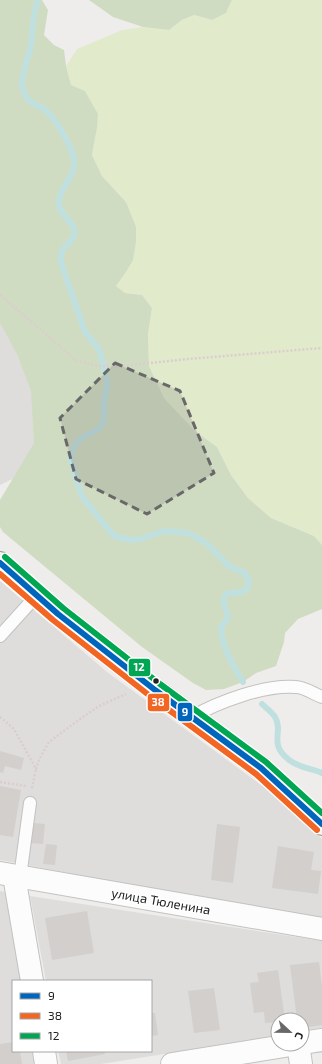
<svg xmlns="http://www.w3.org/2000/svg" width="322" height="1064" font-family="'Exo 2',sans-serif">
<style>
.residential{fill:#dedddc}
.grass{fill:#e2eacc}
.forest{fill:#d0dcc2}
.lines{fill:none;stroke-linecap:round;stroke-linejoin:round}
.stream{stroke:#c0e0e0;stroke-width:6}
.building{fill:#d2cfcd}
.lane-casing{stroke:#c2c2c1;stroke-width:14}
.street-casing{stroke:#c2c2c1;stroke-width:24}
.secondary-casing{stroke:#999682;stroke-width:24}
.path{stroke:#dbcdce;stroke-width:2.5;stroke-dasharray:2 2;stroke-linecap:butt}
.lane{stroke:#fdfcfc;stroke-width:12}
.street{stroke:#fdfcfc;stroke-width:22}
.secondary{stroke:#f4f3ed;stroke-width:22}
.bus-1-casing{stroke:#fff;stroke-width:9}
.bus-2-casing{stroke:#fff;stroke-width:9}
.bus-3-casing{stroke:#fff;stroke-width:9}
.bus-1{stroke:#0065bd;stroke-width:6}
.bus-2{stroke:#f26522;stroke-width:6}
.bus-3{stroke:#00a651;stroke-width:6}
.marked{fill:#696868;fill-opacity:0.2;stroke:#696868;stroke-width:3;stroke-dasharray:8 5;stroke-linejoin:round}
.bus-dot{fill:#212121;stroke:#fff;stroke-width:1.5}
.labels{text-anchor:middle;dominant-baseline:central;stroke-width:3;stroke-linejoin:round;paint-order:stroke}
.street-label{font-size:13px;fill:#212121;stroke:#fff}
.line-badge{stroke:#fff;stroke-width:1.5}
.badge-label{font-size:11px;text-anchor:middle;font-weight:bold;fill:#fff}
</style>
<rect width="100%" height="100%" fill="#efedeb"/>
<path class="residential" d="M0,295l60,161 -60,29z
M0,581l107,91 176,129 39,38v82l-322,-61z
M0,891l5,1 16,89h-8v70h19l3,13h-35z
M30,896l292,45v89l-20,3v-13h-24v16l-177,28h-40l-3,-13h93v-70h-105z"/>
<path class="grass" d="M232,0h90v545l-8,-9 -43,-18 -23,-20 -17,-23 -14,-28 -22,-16 -31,-33 -15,-32 -1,-32 4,-26 -10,-13 -17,-2 -9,-7 10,-14v-70l-24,-26 -10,-21 5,-27 -12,-37 -14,-6 -5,-19 11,-17 45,-19 21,-3 26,3 13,-10 12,-5 18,5 14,-7z"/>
<path class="forest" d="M0,0h42l6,10 -4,25 10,10 10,5 2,16 5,19 14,6 13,23 -1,14 -5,27 10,21 24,26 10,25v15l-3,18 -7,12 -10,14 9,7 17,2 10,13 -4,26 1,32 15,32 31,33 22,16 14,28 17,23 23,20 43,18 8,9v64l-24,10 -13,14 -1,9 -8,24 -20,7 -13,9 -19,7 -18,1 -13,-7 -51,-36 -139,-115 -3,-5v-27l34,-57 -3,-52 -14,-37 -17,-31z
M89,0h143l-6,13 -14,7 -18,-5 -12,5 -13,10 -26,-3 -30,-10z"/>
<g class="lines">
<path class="stream" d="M38,0c-6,15 -5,29 -7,45 -2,13 -10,28 -9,41 1,3 3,9 5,12 4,6 12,7 17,11 11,8 29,39 30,52 2,16 -15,26 -15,42 0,14 18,19 15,32 -3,12 -15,8 -13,28l24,69 14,17 8,31v9l-3,11v20l-3,6 -4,4 -12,6 -7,5 -5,8 -3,9 12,39 32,39 17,4 10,-1 23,-8 24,2 18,10 24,24 15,6 4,8 -2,8 -7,4h-12l-4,4v7l4,12 -2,5 -5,5c1,23 11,37 22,56
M262,704c4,4 10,8 13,13 9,15 -7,26 13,42 10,9 23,9 34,14"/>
</g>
<path class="building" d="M0,751l24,7 -3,12 -16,-4 -2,7 -3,-1z
M0,786l21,4 -8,47 -13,-2z
M33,823l12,1 -2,20 -12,-1z
M217,824l23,3 -7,56 -22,-3z
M46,844l11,1 -2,20 -12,-1z
M278,846l36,6 -3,18 10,1 -3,23 -46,-6z
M87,911l7,42 -42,7 -7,-42z
M319,962l3,25v38l-20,3v-8h-5l-7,-55z
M278,970l7,50h-7v2l-13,1 -1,-11 -10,1 -4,-30 9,-1 -2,-9z
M214,988l6,42 -26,3 -6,-42z
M151,1013h4l3,22 -7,1z
M13,1042v9h7l2,13h-22v-20z
M66,1051h38l1,3 -37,7z"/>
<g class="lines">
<defs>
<path id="lane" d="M0,636l37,-41
M192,717c26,-15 74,-33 104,-30 8,0 18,7 26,10
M20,877l10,-74"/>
<path id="street" d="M0,873l322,56
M14,876l18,105
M302,1043l20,-3
M298,1044l3,20
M44,1051l2,13
M172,1064l125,-20"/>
<path id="secondary" d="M0,563l58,51 97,76 106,78 61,56"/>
</defs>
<use href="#lane" class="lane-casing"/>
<use href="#street" class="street-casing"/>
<use href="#secondary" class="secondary-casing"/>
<path class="path" d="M0,295l76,65 17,5 19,2 76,-8 134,-11
M0,717l14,12 22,40 4,-11 9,-16 31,-23 19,-13 27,-12
M0,782l26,4
M32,788l4,-19"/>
<use href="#lane" class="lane"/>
<use href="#street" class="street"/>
<use href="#secondary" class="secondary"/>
<defs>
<path id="bus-1" d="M0,563l58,51 97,76 106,78 61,56"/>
<path id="bus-2" d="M0,574l53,46 97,76 106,78 61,56"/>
<path id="bus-3" d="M5,557l58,51 97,76 106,78 56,51"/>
</defs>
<use href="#bus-1" class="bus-1-casing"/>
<use href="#bus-2" class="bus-2-casing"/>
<use href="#bus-3" class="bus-3-casing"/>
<use href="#bus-1" class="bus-1"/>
<use href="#bus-2" class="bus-2"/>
<use href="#bus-3" class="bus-3"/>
</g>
<path class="marked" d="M115,363l65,28 34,82 -67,41 -71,-35 -16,-61z"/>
<circle class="bus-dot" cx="156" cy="681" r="3.5"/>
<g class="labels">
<g class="street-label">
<text transform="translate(161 901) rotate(10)">улица Тюленина</text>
</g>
</g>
<g class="line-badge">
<rect x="128" y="658" width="23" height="19" rx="4" fill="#00a651"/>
<rect x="147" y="693" width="23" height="19" rx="4" fill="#f26522"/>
<rect x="177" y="702" width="16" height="20" rx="4" fill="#0065bd"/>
</g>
<g class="badge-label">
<text x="139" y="671">12</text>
<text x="158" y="706">38</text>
<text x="185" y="716">9</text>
</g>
<rect x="12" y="980" width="140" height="72" fill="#ffffff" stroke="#a6a6a6"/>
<rect x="20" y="993" width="20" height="6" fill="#0065bd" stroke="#a6a6a6"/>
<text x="48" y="1000" font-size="12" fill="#212121">9</text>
<rect x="20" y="1013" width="20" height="6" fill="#f26522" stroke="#a6a6a6"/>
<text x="48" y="1020" font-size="12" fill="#212121">38</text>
<rect x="20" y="1033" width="20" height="6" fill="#00a651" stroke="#a6a6a6"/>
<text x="48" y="1040" font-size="12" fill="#212121">12</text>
<g transform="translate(290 1032) rotate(112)"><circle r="19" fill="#ffffff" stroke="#a6a6a6"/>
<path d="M0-3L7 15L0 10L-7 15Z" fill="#696868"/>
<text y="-6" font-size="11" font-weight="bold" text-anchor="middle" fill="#212121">С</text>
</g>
</svg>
